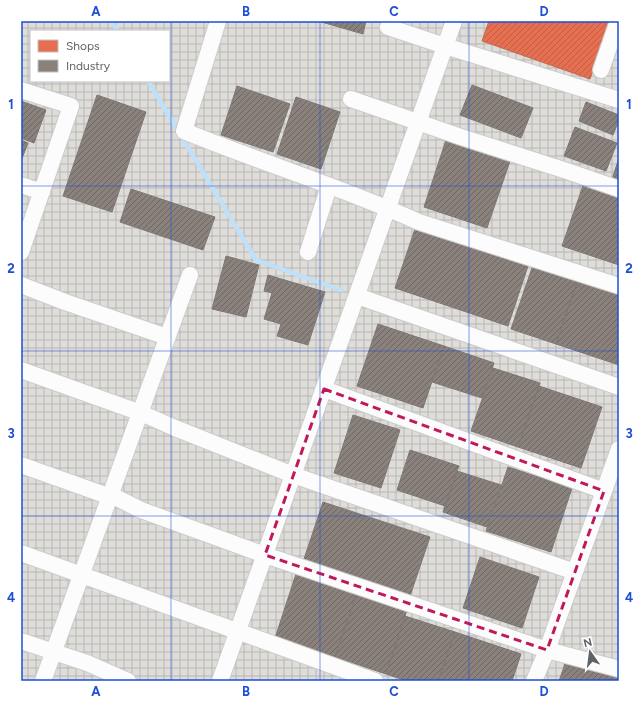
<svg xmlns="http://www.w3.org/2000/svg" width="640" height="702" font-family="Figtree,sans-serif">
<style>
.industrial{fill:url(#industrial-grid);fill-rule:evenodd}
.shops{fill:url(#shops-hatch);stroke:#be6b58}
.industry{fill:url(#industry-hatch);stroke:#7d7876}
.lines{fill:none;stroke-linecap:round;stroke-linejoin:round}
.stream{stroke:#bfe0f9;stroke-width:4.5}
.street-casing{stroke:#cbcccc;stroke-width:18}
.street{stroke:#fdfcfc;stroke-width:16}
.marked{fill:none;stroke:#c2185b;stroke-width:3;stroke-dasharray:8 5;stroke-linejoin:round}
.grid{fill:none;stroke:#1d4ed8;stroke-width:1;stroke-opacity:0.55}
.neatline{fill:none;stroke:#1d4ed8;stroke-width:1.5}
.grid-label{font-size:13px;text-anchor:middle;font-weight:bold;fill:#1d4ed8}
</style>
<defs>
<pattern id="industrial-grid" width="8" height="8" patternUnits="userSpaceOnUse"><rect width="8" height="8" fill="#dfddda"/><path d="M0 4h8M4 0v8" fill="none" stroke="#b8b7b5"/></pattern>
<pattern id="shops-hatch" width="6" height="6" patternUnits="userSpaceOnUse"><rect width="6" height="6" fill="#e76f51"/><path d="M-1 1l2-2M0 6l6-6M5 7l2-2" fill="none" stroke="#be5f47"/></pattern>
<pattern id="industry-hatch" width="6" height="6" patternUnits="userSpaceOnUse"><rect width="6" height="6" fill="#8a817c"/><path d="M-1 1l2-2M0 6l6-6M5 7l2-2" fill="none" stroke="#6e6865"/></pattern>
</defs>
<rect width="100%" height="100%" fill="#efeeea"/>
<path class="industrial" d="M21,21h598v660h-598zM31,31h138v50h-138z"/>
<path class="shops" d="M489,21h122l-21,58 -108,-38z"/>
<path class="industry" d="M318,21h48l-3,13z
M472,85l61,23 -12,30 -61,-23z
M237,86l53,18 -17,48 -52,-17z
M97,95l49,17 -34,100 -49,-16z
M296,97l44,15 -19,57 -44,-15z
M21,101l25,9 -12,33 -13,-5z
M586,102l33,13v5l-6,15 -34,-14z
M575,127l42,16 -11,28 -42,-15z
M21,140l7,3 -7,18z
M446,140l64,21 -23,67 -63,-21z
M619,158v23l-7,-2z
M585,180l34,11v74l-57,-19z
M131,189l84,28 -12,33 -83,-28z
M416,226l113,37 -21,63 -113,-38z
M226,256l33,9 -13,52 -34,-8z
M533,265l45,14 -22,65 -45,-15z
M268,275l57,17 -17,53 -31,-9 4,-12 -17,-5 8,-26 -8,-2z
M578,279l41,13v73l-63,-21z
M378,324l66,22 -21,62 -66,-22z
M444,346l50,17 -12,35 -50,-16z
M493,368l47,15 -22,64 -47,-16z
M539,386l63,21 -21,61 -63,-21z
M353,415l47,15 -19,58 -47,-15z
M410,450l49,16 -14,40 -48,-16z
M508,467l64,21 -21,64 -65,-21z
M457,471l44,14 -14,42 -44,-15z
M323,502l107,35 -20,59 -107,-34z
M480,557l59,20 -17,51 -59,-20z
M296,574l61,19 -22,64 -60,-19z
M357,593l50,17 -21,64 -51,-17z
M405,616l50,16 -17,49h-31l-21,-7z
M455,632l66,22 -9,27h-74z
M566,661l53,17v3h-60z"/>
<g class="lines">
<path class="stream" d="M111,21l7,10
M148,81l108,179 85,30"/>
<defs>
<path id="street" d="M218,21l-34,110c78,32 158,56 235,91l200,64
M388,27l57,19 174,54
M601,70l17,-49
M21,90l50,16 -50,146
M351,99l110,38 106,34 52,18
M21,185l21,7
M308,252l21,-66
M21,285l44,17 102,35
M357,296l262,91
M21,370l120,43 34,15 118,47 282,97
M324,389l280,102
M21,465l87,31 3,-1 30,15 124,45 282,95 72,19
M21,553l354,128
M21,641l66,22 41,18
M43,681l147,-406
M220,681l234,-660
M534,681l13,-31 72,-201"/>
</defs>
<use href="#street" class="street-casing"/>
<use href="#street" class="street"/>
</g>
<path class="marked" d="M324,389l280,102 -57,159 -282,-95z"/>
<path class="grid" d="M171,21v660M320,21v660M469,21v660M21,186h598M21,351h598M21,516h598"/>
<rect width="640" height="702" fill="none" stroke="#ffffff" stroke-width="44"/>
<rect x="30" y="30" width="140" height="52" fill="#ffffff" stroke="#bfc1c3"/>
<rect x="38" y="40" width="20" height="12" fill="#e76f51" stroke="#bfc1c3"/>
<text x="66" y="50" font-size="12" fill="#5f6368">Shops</text>
<rect x="38" y="60" width="20" height="12" fill="#8a817c" stroke="#bfc1c3"/>
<text x="66" y="70" font-size="12" fill="#5f6368">Industry</text>
<g transform="translate(590 652) rotate(346)" stroke="#ffffff" stroke-width="3" paint-order="stroke">
<path d="M0-3L7 15L0 10L-7 15Z" fill="#5f6368"/>
<text y="-6" font-size="11" font-weight="bold" text-anchor="middle" fill="#5f6368">N</text>
</g>
<rect x="22" y="22" width="596" height="658" class="neatline"/>
<g class="grid-label">
<text x="96" y="16">A</text>
<text x="246" y="16">B</text>
<text x="394" y="16">C</text>
<text x="544" y="16">D</text>
<text x="11" y="109">1</text>
<text x="629" y="109">1</text>
<text x="11" y="273">2</text>
<text x="629" y="273">2</text>
<text x="11" y="438">3</text>
<text x="629" y="438">3</text>
<text x="11" y="602">4</text>
<text x="629" y="602">4</text>
<text x="96" y="696">A</text>
<text x="246" y="696">B</text>
<text x="394" y="696">C</text>
<text x="544" y="696">D</text>
</g>
</svg>
